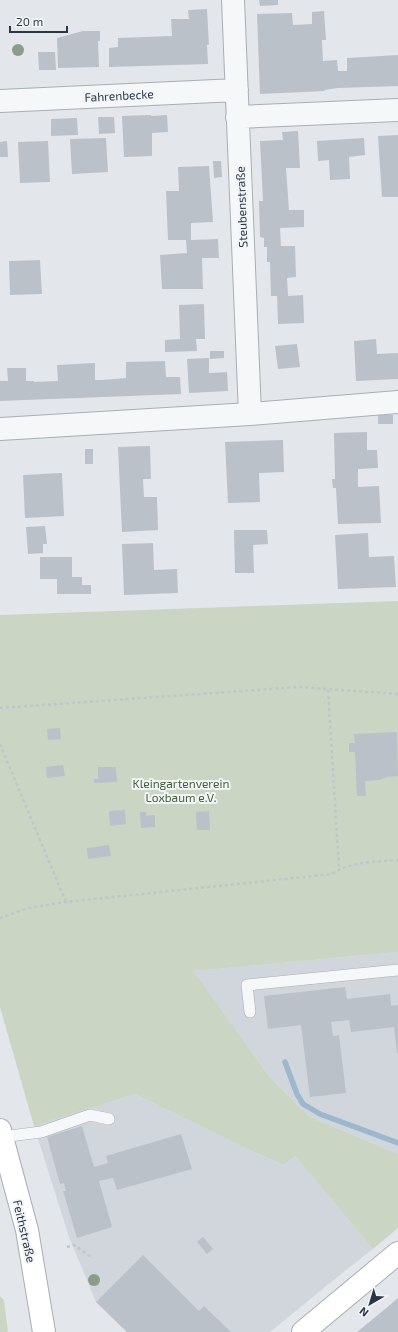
<svg xmlns="http://www.w3.org/2000/svg" width="398" height="1332" font-family="'Exo 2',sans-serif">
<style>
.built{fill:#d1d6dd}
.green{fill:#cad5c4}
.lines{fill:none;stroke-linecap:round;stroke-linejoin:round}
.stream{stroke:#9db8cc;stroke-width:5.5}
.building{fill:#bac1c9}
.lane-casing{stroke:#a8aeb6;stroke-width:12}
.street-casing{stroke:#a8aeb6;stroke-width:24}
.secondary-casing{stroke:#a8aeb6;stroke-width:24}
.path{stroke:#c1c5ca;stroke-width:2.5;stroke-dasharray:3 3;stroke-linecap:butt}
.lane{stroke:#f6f7f9;stroke-width:11}
.street{stroke:#f6f7f9;stroke-width:22}
.secondary{stroke:#fff;stroke-width:22}
.tree{fill:#8b9d88}
.labels{text-anchor:middle;dominant-baseline:central;stroke-width:4;stroke-linejoin:round;paint-order:stroke}
.street-label{font-size:12px;fill:#2a3644;stroke:#f3f6f8}
.park-label{font-size:12px;fill:#436037;stroke:#f3f6f8}
</style>
<rect width="100%" height="100%" fill="#e3e7eb"/>
<path class="built" d="M398,952v202l-88,-37 -41,-41 -75,-105z
M135,1094l119,58 30,13 11,-9 78,93 -32,25 -71,58h-143l-31,-30 -27,-65 -35,-111z"/>
<path class="green" d="M398,601v351l-204,19 75,105 41,41 88,37v74l-25,21 -78,-93 -11,9 -30,-13 -119,-58 -101,32 -34,-119v-392z
M0,1296l4,4 4,32h-8z"/>
<g class="lines">
<path class="stream" d="M285,1062l12,32 6,10 17,10 78,29"/>
</g>
<path class="building" d="M259,0h19v5l-18,1z
M207,9l2,36h-2l1,19 -99,3v-19l9,-1v-9l54,-2 -1,-17h18l-1,-9z
M324,11l2,29h-4l1,21 14,-1 1,11h9v-13l51,-3v31l-60,2 -14,2 1,1 -65,3 -3,-80 35,-1 1,12 19,-1v-12z
M83,31h17v10h-2l1,26 -41,1 -1,-30z
M38,52h17l1,18h-17z
M151,115v1l16,-1 1,17 -16,1v23l-28,1 -2,-41z
M98,117h16l1,16 -16,1z
M77,118l1,17 -27,1v-17z
M298,131l2,37h-14l3,42h15v17l-24,1 1,18h14l1,31 -9,1 1,18 15,-1 1,28 -26,1 -1,-28h-6l-1,-34h-3v-15h-3v-9l-4,-1 -1,-36h4l-3,-60 23,-1 -1,-8z
M398,135v62h-16l-4,-61z
M106,138l2,34 -36,2 -2,-35z
M364,138l1,17 -16,2 1,22 -20,1 -1,-20 -11,1 -1,-20z
M7,141l1,16h-8v-15z
M48,141l2,41 -30,1 -2,-41z
M213,161h8l1,16 -8,1z
M209,166l4,56 -22,1v17l27,-1 1,19h-17l1,31h-41l-2,-34 27,-2 -1,-13h-18l-2,-49h13l-1,-24z
M40,260l2,34 -32,1 -1,-34z
M204,304l1,35h-9l1,12 -32,1v-12l15,-1 -1,-34z
M376,339l1,15 21,-1v26l-42,2 -2,-40z
M297,344l3,23 -22,2 -3,-23z
M210,351h14v7l-14,1z
M209,358v15l18,-1 1,19 -39,2 -2,-34z
M165,361l1,16h14l1,17 -181,7v-20h8l-1,-13h19v13h8v1l24,-1 -1,-16 38,-2v17h7l24,-2v-16z
M378,415h15v9h-15z
M367,432v18h10l1,18 -20,1v18l21,-1 2,37 -43,1 -2,-36h-3l-1,-9h3l-1,-46z
M283,440l1,32 -25,1 1,29 -32,1 -3,-61z
M150,446l1,33h-8l1,18h13l1,33 -36,2 -4,-85z
M85,449h8v15h-8z
M62,473l2,43 -39,2 -2,-43z
M45,526l2,18h-4v9l-15,1 -2,-27z
M234,530h33l1,14 -15,1 1,28h-19z
M368,533l1,24 25,-1 2,31 -58,2 -3,-54z
M153,543l1,27 23,-1 1,24 -54,2 -2,-51z
M40,557h32v20h10v8h9v9h-34v-15h-17z
M60,728l1,11 -13,1 -1,-11z
M397,732l1,44 -11,1 -8,3 -14,1 1,15h-9l-2,-44h-6v-9h6l-1,-9z
M63,765l2,11 -18,2 -1,-11z
M98,767h18l1,15 -23,1v-4h4z
M125,810l1,14 -16,2 -1,-15z
M209,811l1,19h-13l-1,-18z
M140,812h6v4l9,-1v12l-14,1z
M109,845l2,11 -23,3 -1,-11z
M345,987l2,12 43,-5 1,12 7,-1v48h-1l-3,-26 -43,5 -2,-12 -18,2 2,14 6,-1 7,58 -36,4 -9,-72 -33,4 -4,-33z
M82,1126l12,41 14,-4 -2,-7 75,-22 11,35 -75,21 -4,-12 -14,3 13,46 -35,11 -14,-47h3l-2,-8 -4,1 -13,-47z
M203,1237l10,12 -6,5 -10,-12z
M143,1255l56,56 5,-5 27,26h-104l-31,-30z
M398,1298v34h-41l27,-22z"/>
<g class="lines">
<defs>
<path id="lane" d="M250,1012l-3,-27 151,-15
M2,1137l39,-5 49,-17 19,4"/>
<path id="street" d="M233,0l17,414
M0,101l237,-11
M237,117l161,-7
M0,429l250,-15 148,-12"/>
<path id="secondary" d="M0,1130l27,100 17,102
M303,1332l95,-79"/>
</defs>
<use href="#lane" class="lane-casing"/>
<use href="#street" class="street-casing"/>
<use href="#secondary" class="secondary-casing"/>
<path class="path" d="M328,690l11,178
M0,708l299,-21 99,7
M0,744l66,158
M0,918l28,-10 38,-6 266,-28c19,-13 44,-12 66,-14
M67,1247l7,-2 19,13"/>
<use href="#lane" class="lane"/>
<use href="#street" class="street"/>
<use href="#secondary" class="secondary"/>
</g>
<g class="tree">
<circle cx="18" cy="50" r="6"/>
<circle cx="94" cy="1280" r="6"/>
</g>
<g class="labels">
<g class="street-label">
<text transform="translate(119 95) rotate(-3)">Fahrenbecke</text>
<text transform="translate(241 207) rotate(-92)">Steubenstraße</text>
<text transform="translate(25 1231) rotate(77)">Feithstraße</text>
</g>
<g class="park-label">
<text x="181" y="783">Kleingartenverein<tspan x="181" dy="14">Loxbaum e.V.</tspan></text>
</g>
</g>
<g transform="translate(370 1304) rotate(218)" stroke="#f3f6f8" stroke-width="3" paint-order="stroke">
<path d="M0-3L7 15L0 10L-7 15Z" fill="#2a3644"/>
<text y="-6" font-size="11" font-weight="bold" text-anchor="middle" fill="#2a3644">N</text>
</g>
<path d="M10 26v6h57v-6" fill="none" stroke="#2a3644" stroke-width="2"/>
<text x="16" y="26" font-size="12" fill="#2a3644" stroke="#f3f6f8" stroke-width="3" paint-order="stroke">20 m</text>
</svg>
